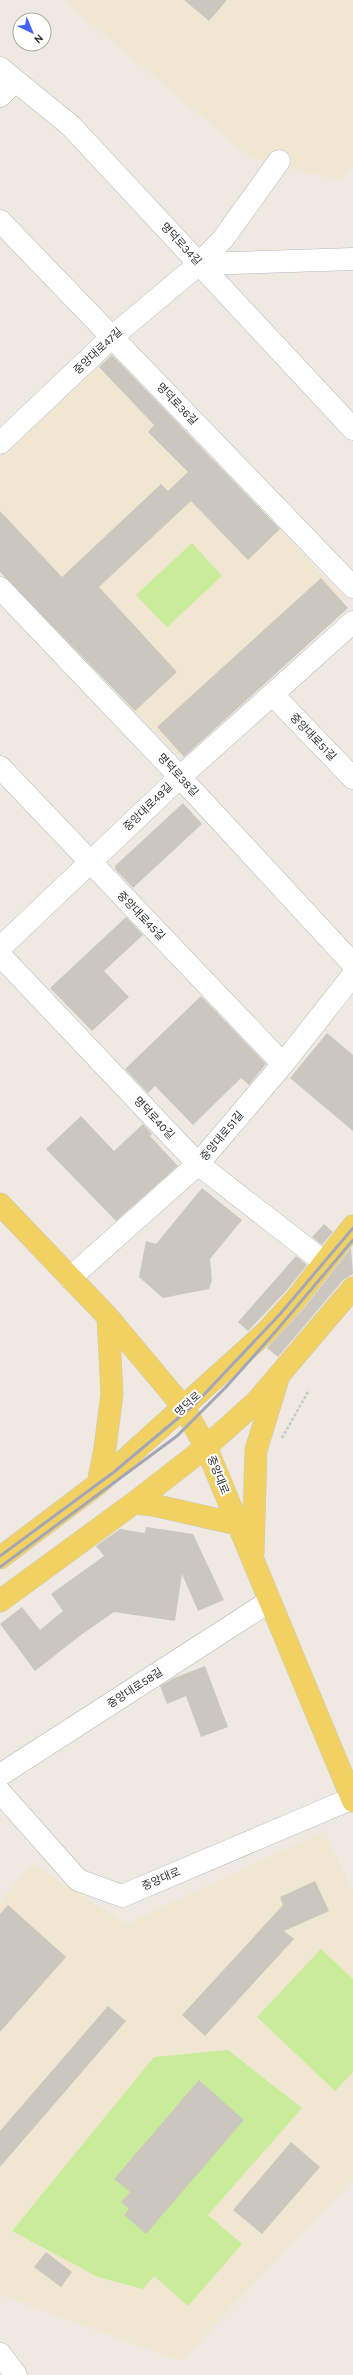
<svg xmlns="http://www.w3.org/2000/svg" width="353" height="2375" font-family="Karla,'Noto Sans KR',sans-serif">
<style>
.education{fill:#f0e6d1}
.pitch{fill:#c9ec9a}
.building{fill:#cbc7bf}
.lines{fill:none;stroke-linecap:round;stroke-linejoin:round}
.minor-casing{stroke:#b4b7c1;stroke-width:23}
.major-casing{stroke:#c9c9c9;stroke-width:23}
.path{stroke:#c9c9c9;stroke-width:2.5;stroke-dasharray:3 2;stroke-linecap:butt}
.minor{stroke:#fff;stroke-width:22}
.major{stroke:#f2d163;stroke-width:22}
.rail{stroke:#a3a6b8;stroke-width:3}
.labels{text-anchor:middle;dominant-baseline:central;stroke-width:4;stroke-linejoin:round;paint-order:stroke}
.street-label{font-size:11px;fill:#2e2e2e;stroke:#fff}
</style>
<rect width="100%" height="100%" fill="#efe9e1"/>
<path class="education" d="M63,0h290v166l-13,15 -89,-23z
M110,353l236,246 -168,157 -178,-184v-115z
M325,1831l28,61v287l-172,182 -181,-66v-394l33,-37 93,60z"/>
<path class="pitch" d="M192,543l30,33 -55,51 -31,-32z
M321,1949l32,30v93l-18,19 -78,-74z
M228,2050l74,58 -94,107 34,29 -54,62 -34,-30 -11,13 -45,-12 -86,-46 142,-174z"/>
<path class="building" d="M184,0h43l-18,21z
M112,355l168,174 -32,31 -57,-59 -92,86 78,85 -42,39 -135,-139v-61l62,66 99,-93 7,7 20,-19 -40,-40 6,-7 -55,-58z
M321,578l27,30 -164,149 -27,-30z
M183,803l19,21 -69,64 -18,-19v-3z
M126,917l17,18 -39,36 25,26 -37,34 -42,-43z
M201,996l65,68 -17,21 -8,-7 -48,47 -38,-39 -7,7 -23,-24z
M327,1033l26,22v76l-63,-53z
M81,1116l33,35 29,-27 9,10 -2,2 28,30 -62,55 -70,-72z
M202,1188l40,32 -32,39 2,21 -3,9 -46,9 -24,-21 7,-36 10,3z
M324,1224l9,8 -11,13 -10,-8z
M351,1248l2,26 -10,6 -65,77 -11,-9 38,-41z
M296,1256l11,9 -21,26 -38,40 -10,-9z
M146,1527l47,7 31,66 -26,11 -16,-37 -7,47 -61,-9 -33,23 -46,36 -35,-47 22,-17 18,23 23,-19 -12,-17 53,-38 -8,-10 24,-17 25,4z
M205,1666l23,61 -27,10 -15,-41 -19,8 -7,-18 14,-8z
M315,1881l14,30 -45,20 10,8 -89,97 -23,-21 101,-110 -3,-8z
M8,1905l58,52 -66,75v-118z
M108,2006l18,15 -126,146v-36z
M199,2080l45,40 -98,114 -22,-19 5,-6 -8,-7 9,-10 -16,-13z
M291,2142l29,25 -58,67 -29,-24z
M46,2252l26,20 -11,15 -27,-20z"/>
<g class="lines">
<defs>
<path id="minor" d="M0,68l71,58 282,303
M0,96l15,-15
M0,221l353,366
M199,264l154,-5
M0,443l112,-106 87,-73 24,-25 56,-78
M0,588l180,189 173,187
M273,695l80,83
M0,767l283,297
M0,948l180,-171 173,-155
M0,955l198,209 126,98
M70,1278l128,-114 85,-100 70,-89
M0,1775l270,-174
M0,1792l78,88 44,16 231,-98
M0,2354l16,21"/>
<path id="major" d="M0,1204l108,113 76,91 22,39 147,354
M98,1484l7,-36 7,-54 -4,-77
M134,1503l19,2 84,19
M253,1553l3,-103 21,-68
M0,1558l98,-74 168,-152 30,-33 57,-73
M0,1601l134,-98 72,-56 51,-46 96,-113"/>
</defs>
<use href="#minor" class="minor-casing"/>
<use href="#major" class="major-casing"/>
<path class="path" d="M282,1438l27,-48"/>
<use href="#minor" class="minor"/>
<use href="#major" class="major"/>
<path class="rail" d="M0,1556l114,-84 82,-69 85,-90 72,-85
M0,1567l177,-131 49,-49 50,-56 77,-91"/>
</g>
<g class="labels">
<g class="street-label">
<text transform="translate(181 244) rotate(47)">명덕로34길</text>
<text transform="translate(98 351) rotate(-43)">중앙대로47길</text>
<text transform="translate(177 404) rotate(46)">명덕로36길</text>
<text transform="translate(313 737) rotate(46)">중앙대로51길</text>
<text transform="translate(178 775) rotate(47)">명덕로38길</text>
<text transform="translate(148 807) rotate(-44)">중앙대로49길</text>
<text transform="translate(141 916) rotate(46)">중앙대로45길</text>
<text transform="translate(154 1118) rotate(47)">명덕로40길</text>
<text transform="translate(222 1136) rotate(-50)">중앙대로51길</text>
<text transform="translate(188 1404) rotate(-42)">명덕로</text>
<text transform="translate(218 1475) rotate(68)">중앙대로</text>
<text transform="translate(135 1688) rotate(-33)">중앙대로58길</text>
<text transform="translate(161 1879) rotate(-23)">중앙대로</text>
</g>
</g>
<g transform="translate(32 32) rotate(136)"><circle r="19" fill="#ffffff" stroke="#ababab"/>
<path d="M0-3L7 15L0 10L-7 15Z" fill="#4264fb"/>
<text y="-6" font-size="11" font-weight="bold" text-anchor="middle" fill="#2e2e2e">N</text>
</g>
</svg>
